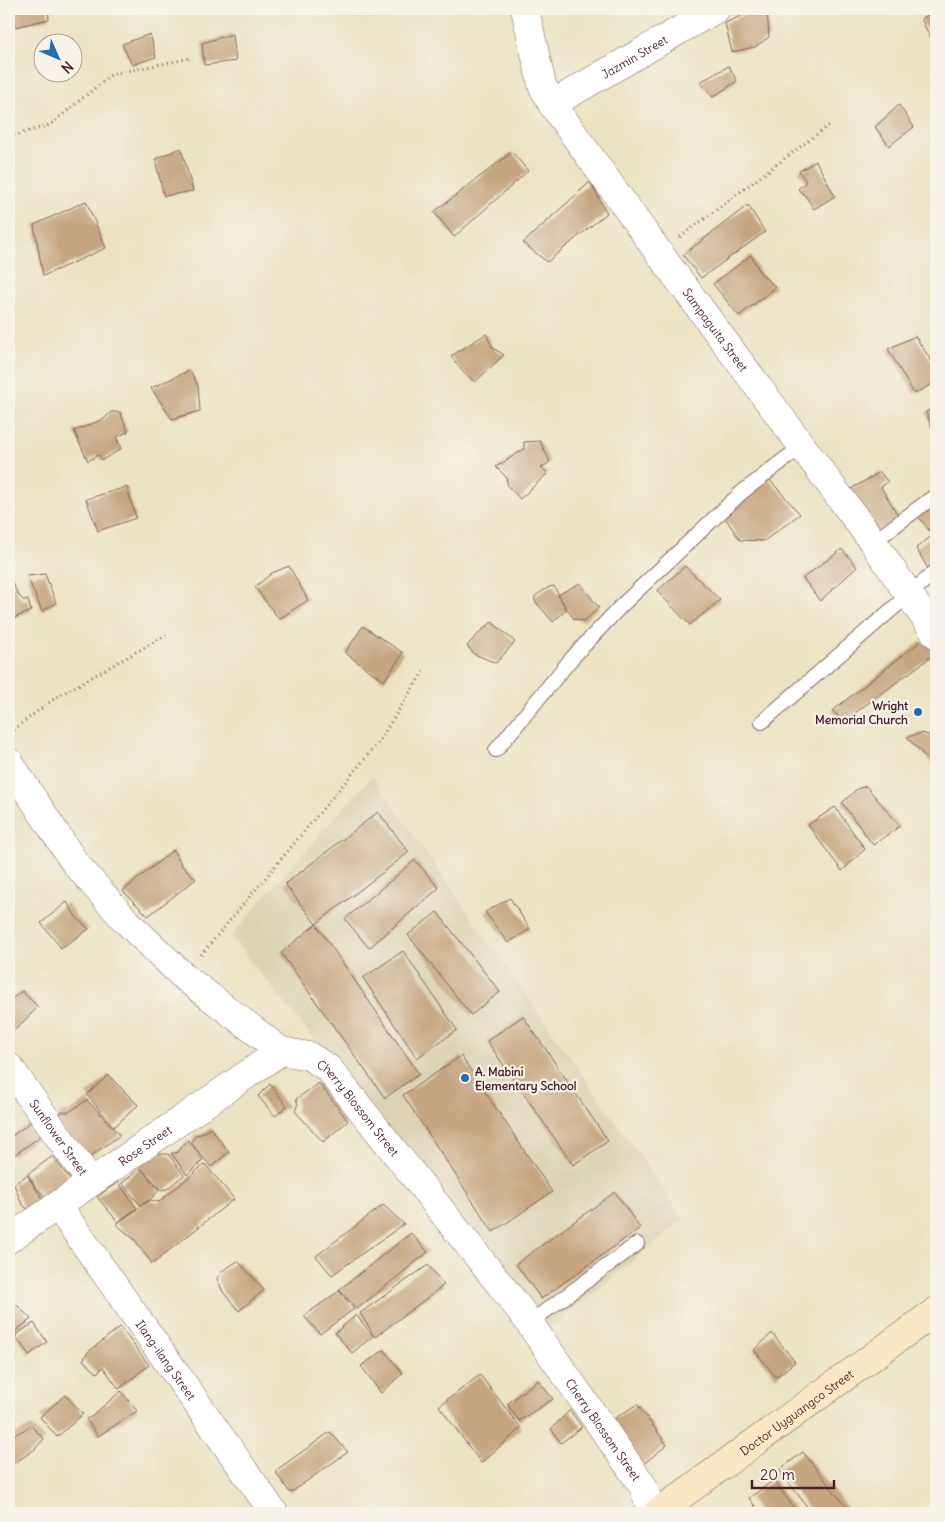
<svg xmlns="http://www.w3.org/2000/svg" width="945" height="1522" font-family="Delius,sans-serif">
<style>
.built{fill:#ddd3b4}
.building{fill:#c6a680}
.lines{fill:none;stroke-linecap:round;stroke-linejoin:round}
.service-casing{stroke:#826460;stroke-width:16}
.minor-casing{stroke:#826460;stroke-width:29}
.secondary-casing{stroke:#826460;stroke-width:29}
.path{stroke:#826460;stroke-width:3;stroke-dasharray:1 4;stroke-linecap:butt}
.service{stroke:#fff;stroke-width:14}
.minor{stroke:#fff;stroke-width:28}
.secondary{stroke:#fae7c3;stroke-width:28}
.poi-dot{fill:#1f6fb2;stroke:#f7f3e8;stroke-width:2}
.labels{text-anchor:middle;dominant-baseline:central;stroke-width:4.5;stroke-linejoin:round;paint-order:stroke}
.street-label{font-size:12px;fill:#4a1f2b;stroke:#f7f3e8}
.poi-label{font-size:12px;font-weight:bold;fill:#4a1f2b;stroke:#f7f3e8;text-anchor:end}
</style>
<rect width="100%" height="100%" fill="#f7f3e8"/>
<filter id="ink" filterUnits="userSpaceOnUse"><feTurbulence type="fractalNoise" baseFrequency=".02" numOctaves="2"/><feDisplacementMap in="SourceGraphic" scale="10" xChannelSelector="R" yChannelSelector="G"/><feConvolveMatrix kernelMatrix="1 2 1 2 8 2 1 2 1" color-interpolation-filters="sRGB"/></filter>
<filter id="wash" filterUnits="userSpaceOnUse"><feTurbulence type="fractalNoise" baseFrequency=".0096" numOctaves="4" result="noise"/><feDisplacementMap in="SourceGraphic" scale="20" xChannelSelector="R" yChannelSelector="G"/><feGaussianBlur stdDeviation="1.12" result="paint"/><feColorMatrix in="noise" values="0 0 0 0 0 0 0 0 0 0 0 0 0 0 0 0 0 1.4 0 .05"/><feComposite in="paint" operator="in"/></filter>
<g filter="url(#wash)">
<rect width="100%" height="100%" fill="#ebe3c2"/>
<path class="built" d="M372,776l312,443 -135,110 -318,-392 27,-33z"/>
<g id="blocks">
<path class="building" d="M11,9h37l1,10 -34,8z
M757,9h10l2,28 -14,10 -23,5 -7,-29z
M935,9h1v28l-4,3 -11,-21 7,-4z
M150,34l6,23 -24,8 -10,-21z
M233,34l3,27 -32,4 -2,-22z
M729,66l8,15 -24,16 -13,-15z
M899,105l15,22 -25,19 -14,-19z
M181,148l12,43 -29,5 -9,-37z
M512,152l16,19 -74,66 -20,-25z
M816,161l19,35 -21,13 -7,-11 -9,-9 8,-7 -7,-11z
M590,182l17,31 -60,49 -24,-19z
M86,201l20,47 -63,28 -9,-51z
M748,205l17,27 -64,46 -18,-23z
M751,255l10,19 15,13 -37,29 -26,-32z
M486,334l7,14 11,7 -29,27 -13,-11 -11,-15z
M915,336l21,32v14l-22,12 -26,-45z
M190,370l8,16 2,25 -28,8 -21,-31z
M936,407v32l-10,-27z
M111,412h9l8,20 -12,5 5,12 -19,11 -4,-5 -10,6 -14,-30 30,-12z
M540,441l10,21 -9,6 7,5 -28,26 -12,-13 -2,-9 -10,-10 28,-18v-7z
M880,472l8,10 -7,5 18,30 -28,18 -29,-41z
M769,479l31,35 -36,27 -24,-1 -18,-27z
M127,487l9,31 -38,13 -12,-32z
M936,500v67l-6,5 -14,-24 17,-13 -16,-20z
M842,549l15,18 -37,34 -17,-23z
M289,566l19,34 -29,19 -24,-32 17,-14z
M685,566l35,34 -30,25 -33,-34z
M45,574l11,29 -14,8 -15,-35z
M9,577l10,19 4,4h5l3,11 -22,9z
M580,583l19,25 -15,13 -10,-2 -16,-24z
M554,586l12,24 -13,12 -18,-21v-5l14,-9z
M492,622l23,20 -19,21 -22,-9 -7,-8 13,-14z
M363,626l40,27 -19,28 -39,-28z
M921,641l14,13 -91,67 -12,-10z
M936,732v36l-29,-31 15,-4 10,3z
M866,786l34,40 -27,19 -31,-42 15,-14z
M835,807l30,42 -23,22 -34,-46z
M378,812l31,40 -93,72 -31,-40z
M173,850l9,16 14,13 -48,37 -25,-25z
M415,860l24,28 -70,60 -24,-29z
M510,898l20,31 -22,14 -23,-31z
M67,902l10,16 12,11 -28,19 -20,-25z
M437,912l63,80 -29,23 -63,-80z
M316,924l103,150 -34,24 -104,-145z
M403,951l54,79 -40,28 -54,-80z
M22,991l16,16 -29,29v-35z
M523,1016l85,125 -35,24 -86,-124z
M461,1056l91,136 -59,40 -90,-137z
M108,1075l30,30 -24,22 -27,-32z
M319,1083l29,38 -25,21 -28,-31 3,-7 -2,-5z
M270,1084l17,22 -12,10 -17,-20z
M87,1100l33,35 -33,24 -32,-39 6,-8h8z
M32,1121l10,14 -29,21 -4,-5v-13z
M211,1128l18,24 -18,15 -20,-25 6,-8 2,1z
M188,1140l15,20 -16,15 -16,-22h5z
M156,1154h12l16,21 -17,14 -6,1 -21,-24z
M53,1156l21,29 -25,17 -15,-17 -6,-11z
M205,1164l29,35 -82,65 -17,-24 -19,-16 34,-24 9,2z
M140,1168l19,22 -9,10 -10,5 -18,-22z
M27,1175l16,25 -10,9 -7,-1 -4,-4 -8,-20z
M118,1182l19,26 -19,14 -21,-25z
M615,1192l25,36 -99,71 -25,-35z
M383,1205l21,19 -72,51 -16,-19z
M411,1233l17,19 -71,57 -18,-19z
M238,1261l26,29 -25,21 -16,-19 -6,-13 5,-8z
M428,1265l16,20 -69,52 -15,-24z
M339,1291l15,18 -34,25 -16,-18z
M9,1297l5,7h2l15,15 -22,17z
M356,1315l17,21 -21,17 -17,-20z
M34,1323l13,19 -18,13 -14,-20z
M120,1327l29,38 -30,24 -16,-22 -6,6 -14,-13 5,-8z
M772,1333l23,29 -19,15 -22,-27z
M384,1350l19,23 -22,20 -20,-27z
M480,1375l41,53 -40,35 -42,-57z
M538,1380l15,19 -34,22 -12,-17z
M121,1391l16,20 -39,25 -12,-17 5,-2z
M65,1395l18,19 -26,23 -17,-20z
M637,1404l30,41 -25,20 -37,-40z
M570,1410l12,17 -21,16 -10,-14z
M31,1426l13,13 -9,10 -26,18v-29z
M330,1432l18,20 -58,41 -15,-22z
M803,1452l48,61h-39l-33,-43z
M774,1480l23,33h-37l-11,-15z"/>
</g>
</g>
<g filter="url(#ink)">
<use href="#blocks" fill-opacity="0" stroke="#826460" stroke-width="1"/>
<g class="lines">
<defs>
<path id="service" d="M873,542l63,-47
M762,722l174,-151
M496,750l76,-92 49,-52 120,-113 61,-47
M529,1323l108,-79"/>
<g id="minor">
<path id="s1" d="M525,9l17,76 10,19 107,149 214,289 63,92"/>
<path id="s2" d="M552,104l164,-95"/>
<path id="s3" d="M9,762l66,101 50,57 58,56 98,75 28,5 20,13 192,242 122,175 9,27"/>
<path id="s4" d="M9,1067l82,115"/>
<path id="s5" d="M58,1206l216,307"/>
<path id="s6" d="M9,1239l272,-188"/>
</g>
<g id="secondary">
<path id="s7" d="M657,1513l279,-202"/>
</g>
</defs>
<use href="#service" class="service-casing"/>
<use href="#minor" class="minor-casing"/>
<use href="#secondary" class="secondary-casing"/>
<path class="path" d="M9,137l41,-12 62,-51 79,-16
M680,237l152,-114
M9,733l46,-35 111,-63
M201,955l176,-211 48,-75"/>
<use href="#service" class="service"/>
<use href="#minor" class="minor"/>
<use href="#secondary" class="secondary"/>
</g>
</g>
<g class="poi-dot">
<circle cx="918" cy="712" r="5"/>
<circle cx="465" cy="1078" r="5"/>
</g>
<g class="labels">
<g class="street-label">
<text stroke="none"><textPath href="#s2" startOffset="95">Jazmin Street</textPath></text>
<text stroke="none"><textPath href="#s1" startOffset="378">Sampaguita Street</textPath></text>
<text stroke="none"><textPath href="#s3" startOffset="501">Cherry Blossom Street</textPath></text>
<text stroke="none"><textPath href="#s4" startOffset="86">Sunflower Street</textPath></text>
<text stroke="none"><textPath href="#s6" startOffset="165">Rose Street</textPath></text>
<text stroke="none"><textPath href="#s5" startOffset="188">Ilang-ilang Street</textPath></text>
<text stroke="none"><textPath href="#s7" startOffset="172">Doctor Uyguangco Street</textPath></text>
<text stroke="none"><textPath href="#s3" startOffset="906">Cherry Blossom Street</textPath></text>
</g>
<g class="poi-label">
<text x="908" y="705">Wright<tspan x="908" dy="14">Memorial Church</tspan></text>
<text x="475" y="1071" text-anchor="start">A. Mabini<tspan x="475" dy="14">Elementary School</tspan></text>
</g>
</g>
<rect width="945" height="1522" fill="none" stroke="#f7f3e8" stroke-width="30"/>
<g transform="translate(58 58) rotate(135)"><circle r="24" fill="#f7f3e8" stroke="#b29e9c"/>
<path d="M0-4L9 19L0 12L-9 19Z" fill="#1f6fb2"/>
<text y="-8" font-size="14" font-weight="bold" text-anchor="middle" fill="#4a1f2b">N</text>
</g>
<path d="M752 1480v8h82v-8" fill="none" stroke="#4a1f2b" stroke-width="2.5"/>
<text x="760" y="1480" font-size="15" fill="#4a1f2b" stroke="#f7f3e8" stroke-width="4" paint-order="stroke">20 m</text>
</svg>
